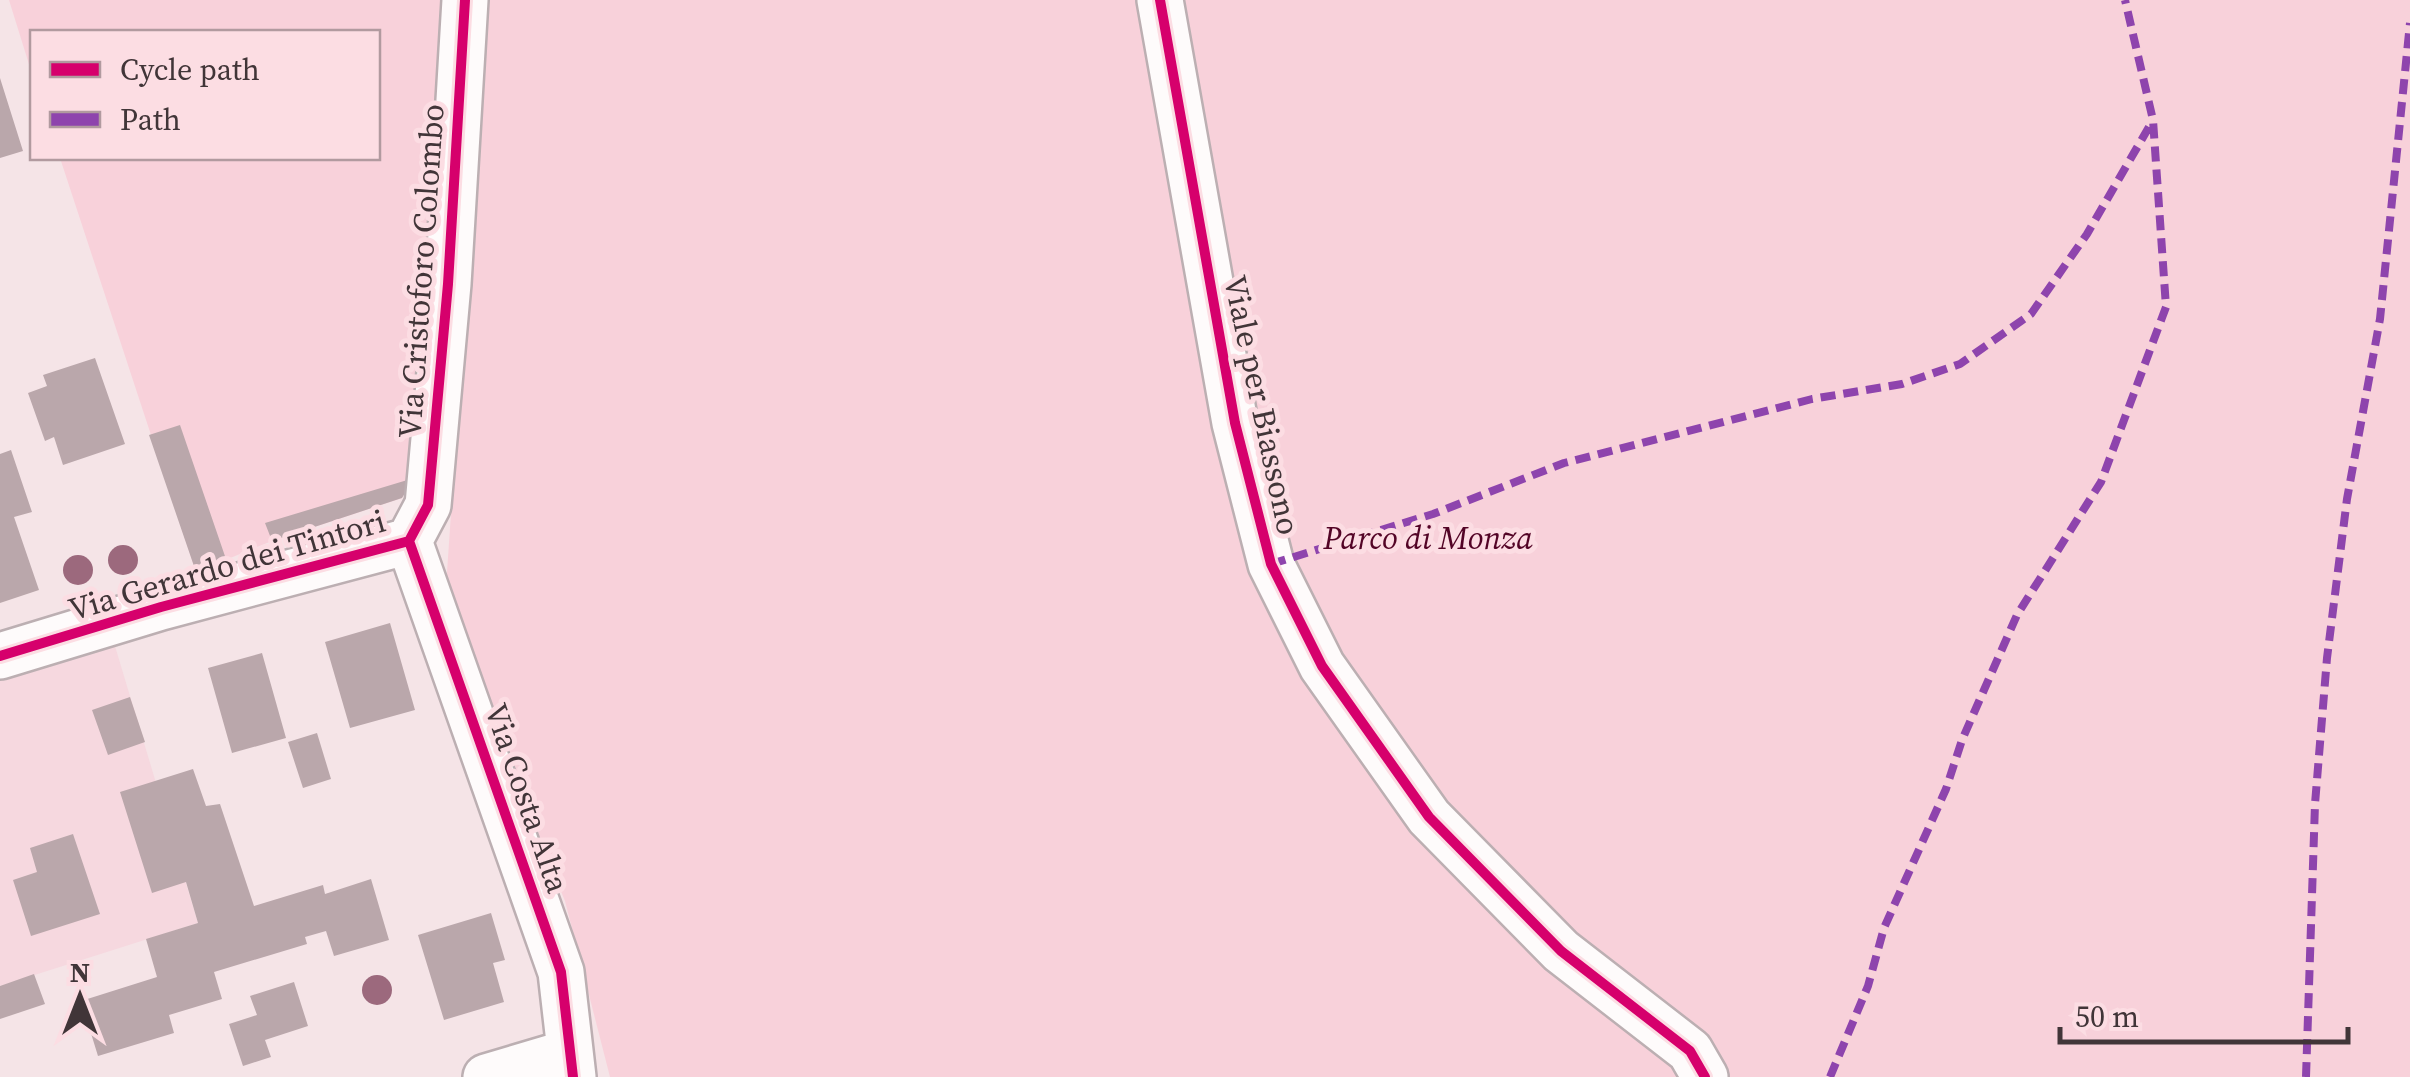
<svg xmlns="http://www.w3.org/2000/svg" width="2410" height="1077" font-family="'Source Serif 4',serif">
<style>
.built{fill:#f6d8df}
.green{fill:#f8d1da}
.building{fill:#baa7ab}
.lines{fill:none;stroke-linecap:round;stroke-linejoin:round}
.minor-casing{stroke:#bcafb2;stroke-width:50}
.minor{stroke:#fefbfb;stroke-width:45}
.quiet{stroke:#8e44ad;stroke-width:8;stroke-dasharray:15 8;stroke-linecap:butt}
.cycleway-casing{stroke:#fcdde3;stroke-width:16}
.cycleway{stroke:#d6006c;stroke-width:10}
.tree{fill:#9c697d}
.labels{text-anchor:middle;dominant-baseline:central;stroke-width:10;stroke-linejoin:round;paint-order:stroke}
.street-label{font-size:32px;fill:#413538;stroke:#fcdde3}
.park-label{font-size:32px;font-style:italic;fill:#530426;stroke:#fcdde3}
</style>
<rect width="100%" height="100%" fill="#f5e4e7"/>
<path class="built" d="M115,646l83,277 -198,63v-306z"/>
<path class="green" d="M9,0h435l-30,478 -12,20 -130,43 -76,31 -136,-414h318v-126h-346v42z
M486,0h1924v1077h-1800l-45,-176 -63,-151 -56,-163z"/>
<path class="building" d="M0,78l23,73 -23,7z
M95,358l30,86 -62,21 -9,-28 -9,4 -17,-48 19,-7 -4,-11z
M180,425l47,137 -31,10 -47,-137z
M11,450l21,62 -18,5 25,73 -39,13v-149z
M414,478l-12,20 -130,43 -7,-18z
M390,623l25,87 -65,18 -25,-86z
M262,653l24,85 -54,15 -24,-85z
M130,697l15,45 -37,13 -16,-45z
M317,733l14,46 -28,9 -15,-46z
M193,769l13,37 14,-2 34,102 69,-21 2,9 46,-15 18,61 -55,16 -8,-25 -21,6 2,7 -93,28 8,27 -53,16 5,18 -76,23 -17,-55 76,-24 -11,-38 52,-16 -12,-41 -34,11 -32,-101z
M73,834l27,80 -69,22 -18,-56 24,-8 -7,-24z
M491,913l14,47 -12,3 11,39 -60,18 -26,-85z
M34,974l11,30 -45,15v-33z
M294,982l14,44 -43,14 6,17 -28,9 -14,-42 28,-9 -7,-19z"/>
<g class="lines">
<defs>
<path id="minor" d="M1160,0l75,423 36,141 51,102 107,151 132,134 129,100 15,26
M409,541l152,431 12,105
M409,541l19,-36 20,-221 17,-284
M0,656l161,-49 248,-66
M486,1077l84,-25"/>
</defs>
<use href="#minor" class="minor-casing"/>
<use href="#minor" class="minor"/>
<path class="quiet" d="M1271,564l162,-50 131,-51 248,-64 90,-15 58,-20 71,-50 56,-80 66,-114
M1830,1077l38,-91 16,-58 62,-139 16,-49 55,-125 84,-133 65,-175 -13,-187 -28,-120
M2306,1077l9,-273 12,-146 20,-159 33,-180 30,-296"/>
<defs>
<path id="cycleway" d="M1160,0l75,423 36,141 51,102 107,151 132,134 129,100 15,26
M409,541l152,431 12,105
M409,541l19,-36 20,-221 17,-284
M0,656l161,-49 248,-66"/>
</defs>
<use href="#cycleway" class="cycleway-casing"/>
<use href="#cycleway" class="cycleway"/>
</g>
<g class="tree">
<circle cx="123" cy="560" r="15"/>
<circle cx="78" cy="570" r="15"/>
<circle cx="377" cy="990" r="15"/>
</g>
<g class="labels">
<g class="street-label">
<text transform="translate(421 271) rotate(-86)">Via Cristoforo Colombo</text>
<text transform="translate(1262 405) rotate(78)">Viale per Biassono</text>
<text transform="translate(227 565) rotate(-16)">Via Gerardo dei Tintori</text>
<text transform="translate(527 798) rotate(71)">Via Costa Alta</text>
</g>
<g class="park-label">
<text x="1428" y="538">Parco di Monza</text>
</g>
</g>
<rect x="30" y="30" width="350" height="130" fill="#fcdde3" stroke="#b19a9f" stroke-width="2.5"/>
<rect x="50" y="62" width="50" height="15" fill="#d6006c" stroke="#b19a9f" stroke-width="2.5"/>
<text x="120" y="80" font-size="30" fill="#413538">Cycle path</text>
<rect x="50" y="112" width="50" height="15" fill="#8e44ad" stroke="#b19a9f" stroke-width="2.5"/>
<text x="120" y="130" font-size="30" fill="#413538">Path</text>
<g transform="translate(80 997)" stroke="#fcdde3" stroke-width="8" paint-order="stroke">
<path d="M0-8L18 38L0 25L-18 38Z" fill="#413538"/>
<text y="-15" font-size="28" font-weight="bold" text-anchor="middle" fill="#413538">N</text>
</g>
<path d="M2060 1027v15h288v-15" fill="none" stroke="#413538" stroke-width="5"/>
<text x="2075" y="1027" font-size="30" fill="#413538" stroke="#fcdde3" stroke-width="8" paint-order="stroke">50 m</text>
</svg>
